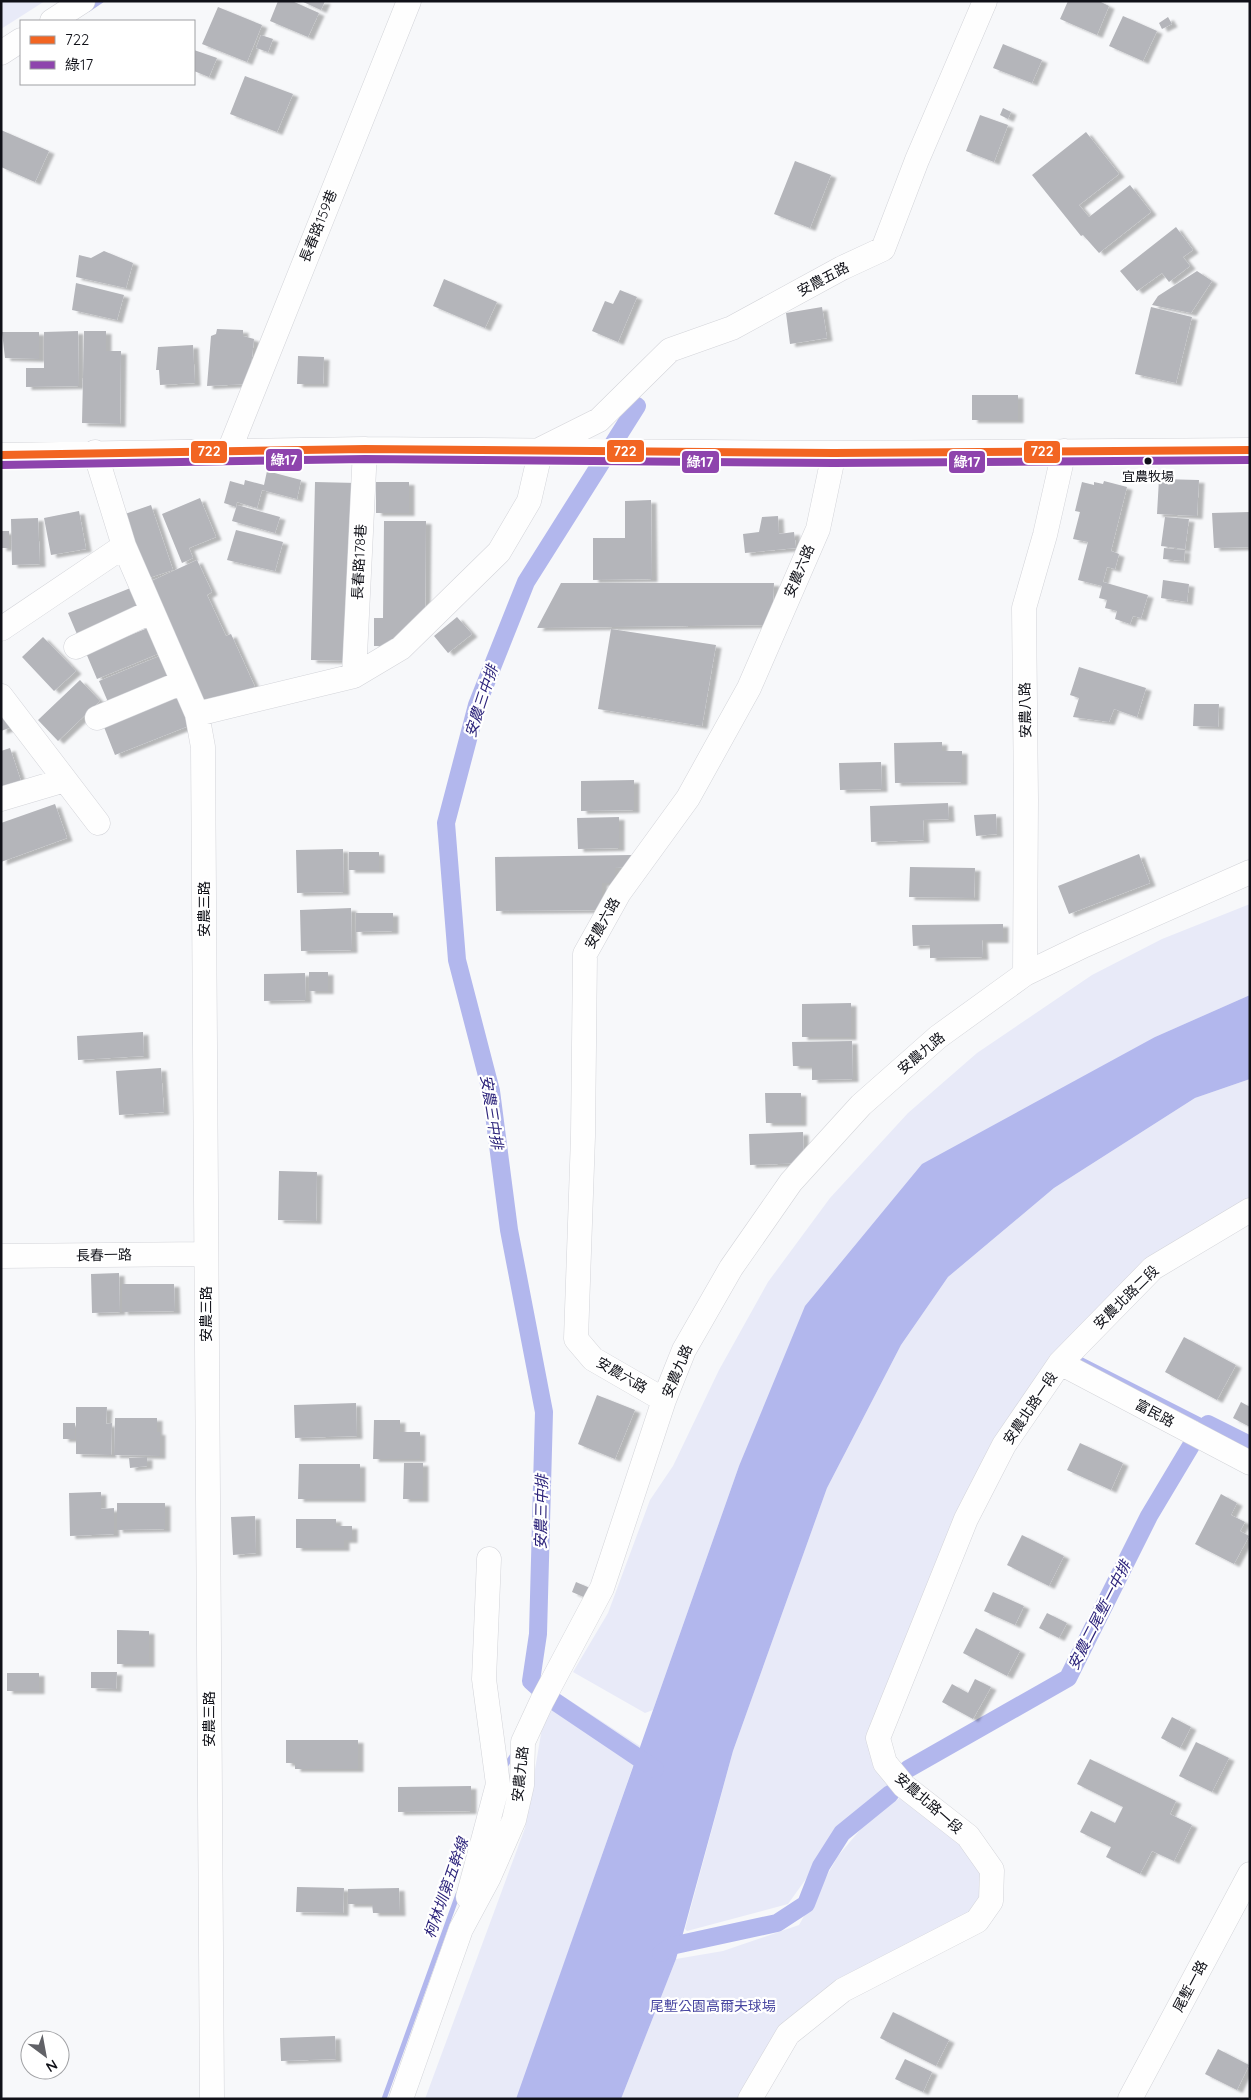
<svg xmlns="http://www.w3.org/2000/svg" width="1251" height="2100" font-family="Quicksand,'Noto Sans TC',sans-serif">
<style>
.green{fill:#e8eaf8}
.water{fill:#b2b7ed}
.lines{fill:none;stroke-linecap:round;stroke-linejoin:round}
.stream{stroke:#b2b7ed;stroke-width:5}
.canal{stroke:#b2b7ed;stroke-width:18}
.building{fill:#b4b5ba;filter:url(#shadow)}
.minor-casing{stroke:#d3d4d9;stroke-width:25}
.minor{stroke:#fefefe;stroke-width:24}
.bus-1-casing{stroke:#fff;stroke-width:11}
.bus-2-casing{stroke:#fff;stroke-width:11}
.bus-1{stroke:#f26522;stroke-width:8}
.bus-2{stroke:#8e44ad;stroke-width:8}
.bus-dot{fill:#101118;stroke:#fff;stroke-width:2}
.labels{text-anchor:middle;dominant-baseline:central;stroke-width:4.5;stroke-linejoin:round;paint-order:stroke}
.bus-label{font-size:13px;fill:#101118;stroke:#fff}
.street-label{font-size:14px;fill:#101118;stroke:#fff}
.park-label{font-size:14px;fill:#4947a1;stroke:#fff}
.water-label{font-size:15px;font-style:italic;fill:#2d247b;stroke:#fff}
.line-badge{stroke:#fff;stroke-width:2}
.badge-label{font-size:14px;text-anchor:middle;font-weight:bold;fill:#fff}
</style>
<defs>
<filter id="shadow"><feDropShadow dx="5.5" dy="3" stdDeviation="1" flood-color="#0004"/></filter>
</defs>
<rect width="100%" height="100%" fill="#f7f8fa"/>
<path class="green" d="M1,1h44l-44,28z
M1250,904v91l-95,42 -416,429 -86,244 -8,3 -72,-41 35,-59 42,-113 23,-34 46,-96 49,-88 62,-84 78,-85 69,-60 115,-78 70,-36z
M1250,1079v131l-97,58 -149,177 -126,293 20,40 -41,32 -34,37 -12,25 -23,32 -101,27 -2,-2 48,-178 94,-263 74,-143 47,-68 106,-89 141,-90z
M560,1694l80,52 -123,353h-92l100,-271 17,-100z
M910,1790l58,46 23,65 -203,133 -38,65h-129l55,-140 47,-8 76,-26 39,-69 27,-32z"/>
<path class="water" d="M1250,995v84l-55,19 -141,90 -106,89 -47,68 -74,143 -94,263 -57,208 -55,140h-105l223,-633 66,-160 117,-142 233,-127z"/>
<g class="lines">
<path class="stream" d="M89,9l12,-8
M1080,1359l128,65
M504,1768l10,-15
M384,2099l74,-205"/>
<path class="canal" d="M637,406l-111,176 -49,123 -31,118 11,137 34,131 18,139 35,182 -6,222 -7,47 20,18 104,70
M1208,1424l42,21
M908,1769l160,-91 81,-162 43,-72
M661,1953l10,-7 106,-23 29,-19 15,-38 21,-33 48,-39"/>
</g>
<path class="building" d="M278,1h14l27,12 -11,24 -38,-16z
M301,1h24l-4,9z
M1068,1h31l10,5 -12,29 -37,-16z
M218,7l44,18 -15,37 -45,-18z
M1123,16l34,15 -14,30 -34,-15z
M1168,17l4,7 -10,5 -3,-6z
M261,35l12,4 -5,13 -12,-4z
M1003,44l39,16 -10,23 -39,-15z
M194,50l23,8 -8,19 -15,-6z
M245,76l48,18 -16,38 -47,-18z
M1003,108l8,4 -3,7 -8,-4z
M980,115l28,10 -14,37 -28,-11z
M1,130l48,21 -14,31 -34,-15z
M1086,132l33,42 -40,31 10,12 41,-32 21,27 -52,41 -16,-18 -2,1 -49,-61z
M795,161l36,14 -21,53 -36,-14z
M1176,227l17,23 -10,7 7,9 -21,16 -7,-9 -25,18 -17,-20z
M104,251l29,12 -7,25 -50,-11 3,-22 12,3z
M1197,271l15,10 -21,32 -39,-8 6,-9z
M444,279l53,23 -12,26 -52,-22z
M76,283l48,12 -7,25 -45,-10z
M620,290l17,7 -19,45 -26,-11 13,-30 8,3z
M822,307l5,31 -37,6 -4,-31z
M1151,307l41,10 -16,66 -41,-9z
M217,329l26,1v6l11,3 -5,45 -42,2 4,-50 5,-2z
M78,331l1,55 -53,1v-19h18v-36z
M84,331h22v20h15l-1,73 -38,-1z
M2,332h37v27l-34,-1z
M193,345l2,38 -35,2 -1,-15h-3l2,-23z
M298,356l26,1 -1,27h-26z
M972,395h46v25h-46z
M267,471l34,9 -4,19 -35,-9 -5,18 -20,-6 -1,5 -12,-4 6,-22 14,4 1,-5 19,5z
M1159,479l40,1 -2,36 -40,-2z
M1104,481l23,6 -16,64 8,3 -4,15 -8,-2 -4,15 45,13 -7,23 -8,-2 -3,8 -15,-5 2,-8 -12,-3 2,-8 -8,-2 3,-12 -24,-6 10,-38 -15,-3 7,-27 -5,-1 7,-29 12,3v-3l9,2z
M315,482l42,1 -4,178 -42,-1z
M376,482h33v31h-33z
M200,498l16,39 -27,11 4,10 -11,5 -20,-49z
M651,500l1,79 -59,1v-42h32v-37z
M151,505l22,65 -27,9 -21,-65z
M237,505l43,12 -5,16 -43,-12z
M79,511l7,38 -35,6 -7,-37z
M1250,512v35l-36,1 -2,-35z
M778,516l1,18 15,-2 2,16 -51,5 -2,-19 16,-2 3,-15z
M1165,517l24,2 -4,30 -24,-3z
M38,518l2,46 -28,1 -1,-46z
M384,521h42l-1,96h-10v16h-17l-1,13h-23v-28h9z
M236,530l47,12 -8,29 -48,-11z
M1,531h8v17h-8z
M1164,548l21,2 -1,11 -21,-2z
M197,560l15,32 -5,3 19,41 5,-2 24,53 -51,23 -57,-127z
M1163,580l26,4 -2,18 -26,-4z
M561,583h213l-2,42 -235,3z
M133,587l11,26 -65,26 -11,-26z
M457,617l15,17 -24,19 -14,-17z
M150,627l10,26 -63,26 -11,-26z
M611,629l105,16 -14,81 -104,-17z
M43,637l33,34 -22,20 -32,-34z
M162,655l11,28 -62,26 -12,-28z
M1079,667l67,21 -9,29 -23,-8 -5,13 -36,-5 6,-19 -9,-3z
M80,680l20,21 -42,40 -20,-21z
M178,692l13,33 -76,30 -13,-33z
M1194,704h25l-1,23 -25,-1z
M1,709l11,18 -11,4z
M942,742v9h20v31l-67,1 -1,-40z
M10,748l11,33 -20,7v-37z
M881,762l1,27 -42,1 -1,-27z
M634,780v30l-53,1v-30z
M948,803l1,16 -26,1 1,20 -53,2 -1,-36z
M55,804l12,34 -66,24v-39z
M996,814l1,20 -21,2 -2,-21z
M619,817v31l-41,1 -1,-31z
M343,849l1,43 -47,1 -1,-43z
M349,852h30v18h-30z
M1139,854l11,29 -81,31 -11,-28z
M631,855v12l-16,1v15h-13v27l-106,1 -1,-54z
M910,867l65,1 -1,30 -65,-1z
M351,908l1,42 -51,1 -1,-41z
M356,913h37v18l-37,1z
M1003,924v16h-21l1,17 -53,1v-13l-17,1 -1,-21z
M309,972h19v19h-19z
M305,973l1,27 -42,1v-27z
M851,1003v34h-49v-33z
M143,1032l1,24 -66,4 -1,-24z
M852,1041l1,38 -41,1v-14h-19l-1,-24z
M161,1068l3,44 -45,3 -3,-44z
M765,1093h36v30h-35z
M803,1132l1,31 -54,2 -1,-31z
M279,1171l38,1 -1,49 -38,-1z
M119,1273l1,39 -28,1 -1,-39z
M122,1284h52l1,27 -53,1z
M1184,1337l52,28 -19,35 -52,-28z
M597,1395l38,15 -20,49 -37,-15z
M1241,1402l9,5v20l-17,-9z
M356,1403l1,33 -62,2 -1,-33z
M76,1407h31l-1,17 6,-1 -1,32 -35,-1z
M115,1418h42v14h3v24l-46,-1z
M374,1420h26v12h20v27h-47z
M63,1423h12v16h-12z
M1080,1443l43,20 -12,27 -44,-20z
M147,1457v9l-17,2 -1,-10z
M404,1463h19v36h-20z
M299,1464h61v35h-62z
M101,1492v17l13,-1v26l-44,2 -1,-43z
M1221,1494l16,9 -6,12 14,7 -5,9 9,5 -15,28 -39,-20z
M117,1503h48v26l-48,1z
M255,1516l1,37 -23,2 -2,-38z
M296,1519h40v7h16v14h-8v8h-48z
M1022,1535l42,21 -15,30 -42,-21z
M576,1582l14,6 -4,10 -14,-6z
M993,1592l31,14 -9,19 -31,-14z
M1047,1613l20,10 -8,15 -20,-10z
M976,1628l44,23 -13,25 -44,-23z
M117,1630l32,1v33h-32z
M91,1672h26l-1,17 -25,-1z
M7,1673h32v18h-32z
M975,1679l16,8 -18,32 -31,-17 10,-18 16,9z
M1172,1717l19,10 -11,21 -19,-10z
M286,1740h72v29h-63v-6h-9z
M1196,1742l33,16 -17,34 -33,-16z
M1090,1759l86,42 -6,13 22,11 -18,36 -22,-10 -12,23 -34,-17 5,-10 -31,-15 11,-21 24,12 8,-16 -46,-23z
M471,1786v25l-73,1v-25z
M297,1887l47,1 -1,25 -47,-1z
M399,1888l1,25h-27l-1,-9h-24v-15z
M893,2012l56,28 -13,26 -56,-28z
M335,2036l1,23 -55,2 -1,-23z
M1218,2049l31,16 -12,25 -32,-16z
M905,2059l27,13 -9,20 -28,-13z"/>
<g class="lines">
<defs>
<path id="minor" d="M52,21l31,-20
M1,53l20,-13
M229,451l180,-450
M1,455l364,-6 469,4 416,-3
M124,546l73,168 6,33 9,1352
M1,629l123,-83 -29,-94
M76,647l75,-35
M354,676l11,-227
M1,696l97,127
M197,714l157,-38 47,-28 98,-96 30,-51 12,-52 58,-29 71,-70 62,-22 110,-60 41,-19 34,-89 68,-159
M97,718l86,-36
M1,799l64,-19
M1025,974l1,-175 -2,-191 21,-73 19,-84
M1,1256l205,-2
M1060,1363l190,100
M664,1400l-71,-41 -17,-20 7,-203 2,-182 34,-61 69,-95 61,-110 69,-159 16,-76
M468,1897l30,-113 -14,-105 5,-120
M401,2099l60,-170 28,-52 25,-57 8,-35 1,-43 19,-41 60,-113 62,-188 20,-50 47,-82 60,-86 70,-77 77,-68 87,-63 60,-29 165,-73
M750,2099l38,-65 55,-44 134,-69 14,-20 1,-31 -24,-34 -64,-50 -19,-23 -7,-25 88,-219 38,-74 56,-82 93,-95 97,-58
M1130,2099l120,-225"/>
</defs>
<use href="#minor" class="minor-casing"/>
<use href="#minor" class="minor"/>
<defs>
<path id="bus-1" d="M1,455l364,-6 469,4 416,-3"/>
<path id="bus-2" d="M1,465l364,-6 469,4 416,-3"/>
</defs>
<use href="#bus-1" class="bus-1-casing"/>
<use href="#bus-2" class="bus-2-casing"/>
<use href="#bus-1" class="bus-1"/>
<use href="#bus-2" class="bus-2"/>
</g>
<circle class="bus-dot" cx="1148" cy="461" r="4.5"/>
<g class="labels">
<g class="bus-label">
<text x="1148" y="476">宜農牧場</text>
</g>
<g class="street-label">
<text transform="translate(318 226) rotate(-68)">長春路159巷</text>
<text transform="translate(823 279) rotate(-28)">安農五路</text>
<text transform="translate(359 562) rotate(-87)">長春路178巷</text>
<text transform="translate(799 571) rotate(-67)">安農六路</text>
<text transform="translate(1025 710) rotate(-91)">安農八路</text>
<text transform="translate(204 909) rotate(-90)">安農三路</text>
<text transform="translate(602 923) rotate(-61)">安農六路</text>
<text transform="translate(921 1053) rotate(-40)">安農九路</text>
<text transform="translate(104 1255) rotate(-1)">長春一路</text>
<text transform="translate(1126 1297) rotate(-44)">安農北路二段</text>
<text transform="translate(206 1314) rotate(-90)">安農三路</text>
<text transform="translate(677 1371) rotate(-67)">安農九路</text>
<text transform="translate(622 1375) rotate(30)">安農六路</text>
<text transform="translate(1030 1408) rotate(-56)">安農北路一段</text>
<text transform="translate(1155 1413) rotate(28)">富民路</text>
<text transform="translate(209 1719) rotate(-90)">安農三路</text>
<text transform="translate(520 1774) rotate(-84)">安農九路</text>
<text transform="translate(929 1803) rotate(41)">安農北路一段</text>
<text transform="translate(1190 1986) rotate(-62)">尾塹一路</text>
</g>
<g class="park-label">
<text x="713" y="2006">尾塹公園高爾夫球場</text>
</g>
<g class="water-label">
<text transform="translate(481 701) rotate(-72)">安農三中排</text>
<text transform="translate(492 1112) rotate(81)">安農三中排</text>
<text transform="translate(541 1512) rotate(-89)">安農三中排</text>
<text transform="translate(1099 1615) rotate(-63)">安農二尾塹一中排</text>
<text transform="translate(446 1888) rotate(-71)">柯林圳第五幹線</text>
</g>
</g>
<g class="line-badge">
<rect x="606" y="439" width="39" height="24" rx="5" fill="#f26522"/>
<rect x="1023" y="440" width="38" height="24" rx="5" fill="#f26522"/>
<rect x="190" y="440" width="38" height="24" rx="5" fill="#f26522"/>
<rect x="265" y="448" width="38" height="24" rx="5" fill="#8e44ad"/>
<rect x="681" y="450" width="39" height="24" rx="5" fill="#8e44ad"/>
<rect x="948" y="450" width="38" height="24" rx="5" fill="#8e44ad"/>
</g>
<g class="badge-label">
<text x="625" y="456">722</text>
<text x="1042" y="456">722</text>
<text x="209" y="456">722</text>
<text x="284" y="465">綠17</text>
<text x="700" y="467">綠17</text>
<text x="967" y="467">綠17</text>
</g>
<rect width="1251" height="2100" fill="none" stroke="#101118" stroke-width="5"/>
<rect x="20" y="20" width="175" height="65" fill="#ffffff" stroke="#9fa0a3"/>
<rect x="30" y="36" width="25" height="8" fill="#f26522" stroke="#9fa0a3"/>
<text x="65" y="45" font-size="15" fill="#101118">722</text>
<rect x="30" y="61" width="25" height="8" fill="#8e44ad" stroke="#9fa0a3"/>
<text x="65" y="70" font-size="15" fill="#101118">綠17</text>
<g transform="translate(45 2055) rotate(148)"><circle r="24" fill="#ffffff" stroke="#9fa0a3"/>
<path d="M0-4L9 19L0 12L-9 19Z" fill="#616267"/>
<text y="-8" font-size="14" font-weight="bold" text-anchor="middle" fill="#101118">N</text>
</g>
</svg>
